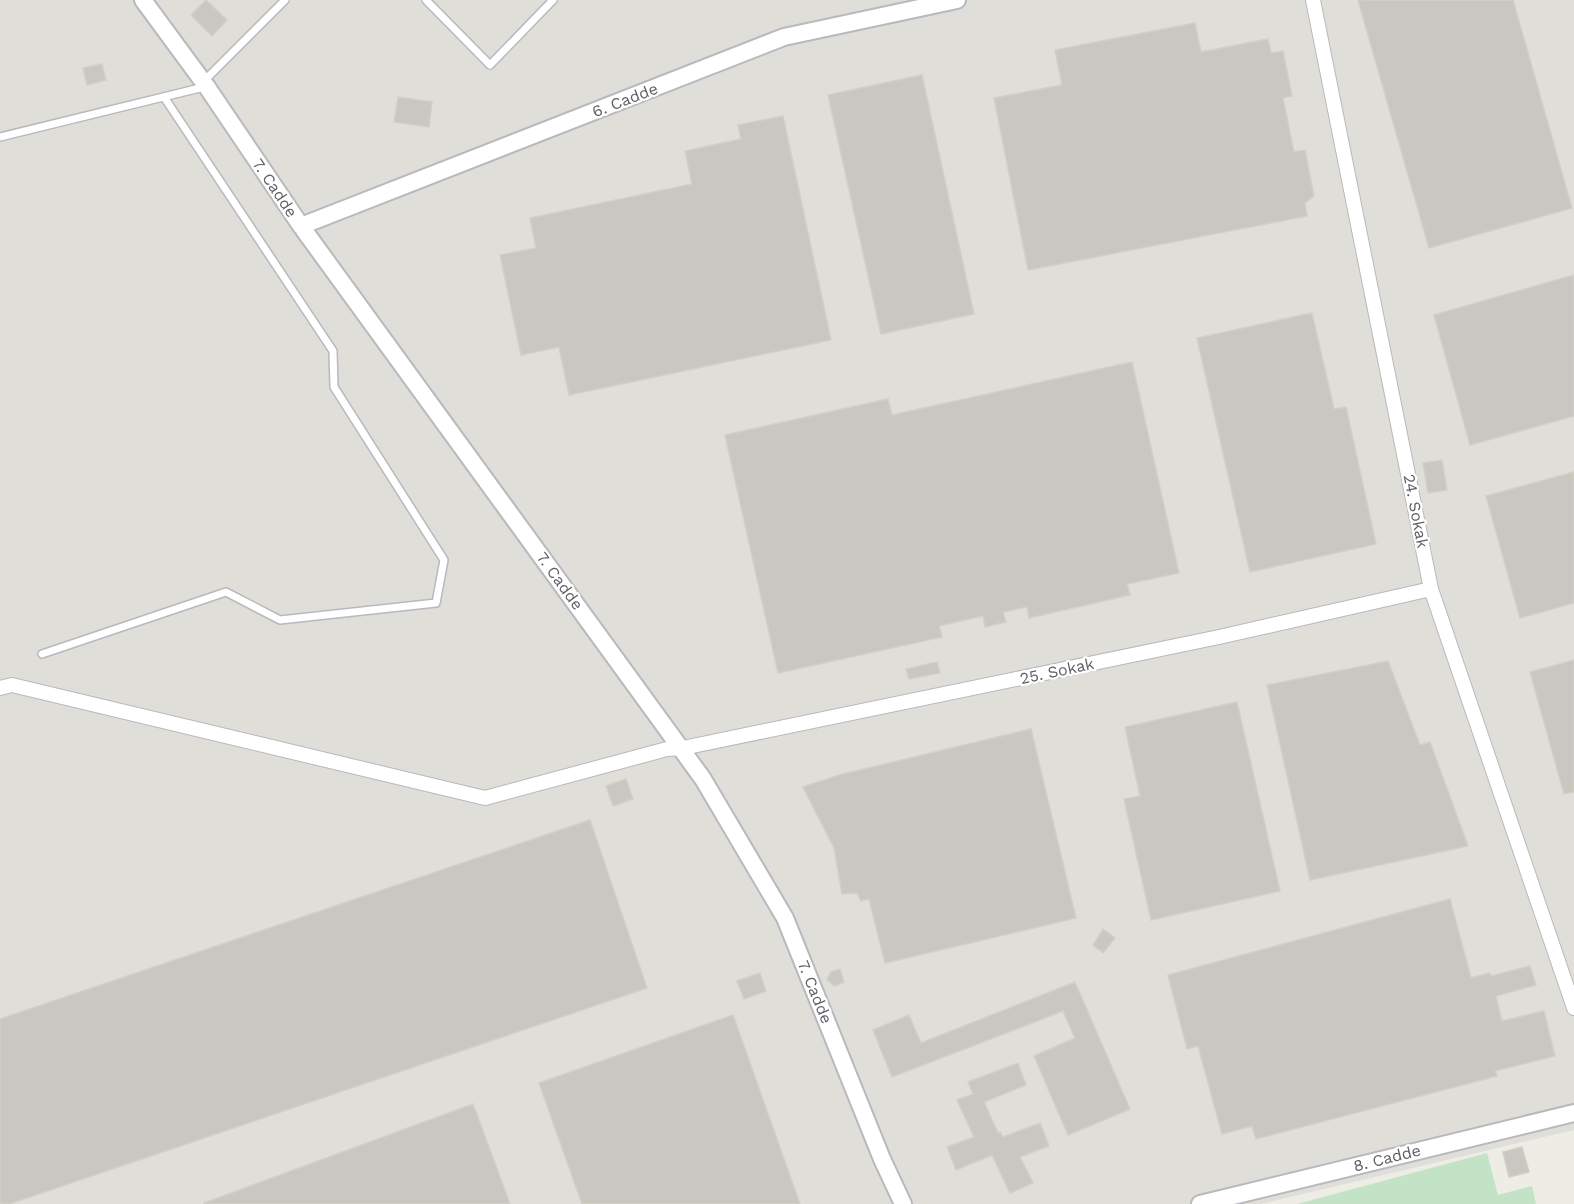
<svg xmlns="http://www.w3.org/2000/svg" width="1574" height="1204" font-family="'Work Sans',sans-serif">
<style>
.industrial{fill:#e0ded9}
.green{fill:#c3e3c6}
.building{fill:#c9c7c2;stroke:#d2cfc4;stroke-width:1.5}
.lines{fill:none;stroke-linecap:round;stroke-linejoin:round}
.service-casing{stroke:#b7b9be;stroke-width:10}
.minor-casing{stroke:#b7b9be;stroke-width:16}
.tertiary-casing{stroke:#b7b9be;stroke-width:20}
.service{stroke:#fff;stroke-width:7}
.minor{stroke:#fff;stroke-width:14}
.tertiary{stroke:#fff;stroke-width:16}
.labels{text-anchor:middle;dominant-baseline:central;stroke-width:4.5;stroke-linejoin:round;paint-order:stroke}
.street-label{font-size:16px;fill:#5d5f64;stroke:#fff}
</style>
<rect width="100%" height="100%" fill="#eeede5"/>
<path class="industrial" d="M0,0h1574v1130l-313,74h-1261z"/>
<path class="green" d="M1487,1153l11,42 34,-9 4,18h-239z"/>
<path class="building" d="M206,0l21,20 -15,16 -21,-21z
M1358,0h155l59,208 -143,40z
M1195,23l6,29 67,-13 3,14 12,-2 9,45 -9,2 11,54 11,-2 9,46 -9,7 2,13 -279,54 -34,-172 68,-13 -7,-35z
M102,64l4,16 -19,5 -4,-17z
M922,75l52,239 -93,20 -53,-239z
M398,97l34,5 -3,25 -35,-5z
M783,116l48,224 -262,55 -10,-48 -38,8 -21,-100 36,-7 -6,-30 162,-34 -7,-33 56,-12 -3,-14z
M1574,275v141l-104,29 -36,-130z
M1312,313l22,96 12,-2 30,137 -126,28 -53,-234z
M1132,362l47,211 -52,11 3,11 -101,23 -2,-11 -24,5 3,10 -21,5 -2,-11 -44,10 3,11 -164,36 -53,-238 163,-36 4,16z
M1442,460l5,30 -19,3 -5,-30z
M1574,472v131l-54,15 -34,-122z
M1574,660v132l-10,2 -34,-122z
M1388,661l32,84 10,-3 38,104 -158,34 -43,-195z
M937,662l3,11 -31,6 -3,-10z
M1237,702l43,189 -129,29 -27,-121 16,-3 -15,-69z
M1031,729l45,189 -191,45 -16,-64 -8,2 -4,-8 -15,1 -8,-46 -31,-61 36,-12z
M626,779l7,20 -20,7 -7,-20z
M590,820l57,168 -638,216h-9v-185z
M1450,899l21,79 19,-5 1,3 39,-10 6,19 -40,11 6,25 42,-10 11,45 -60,15 2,5 -241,63 -4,-13 -30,8 -24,-88 -11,3 -19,-74z
M1103,929l12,9 -12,15 -10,-8z
M840,969l4,13 -10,4 -7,-7 4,-7z
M760,973l6,18 -22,8 -7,-18z
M1075,982l55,127 -62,26 -34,-79 41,-18 -12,-27 -171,66 -19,-47 36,-15 12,28z
M733,1015l67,189h-218l-43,-121z
M1018,1063l8,22 -42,17 14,31 2,-1 3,5 37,-14 9,23 -29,11 13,26 -23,10 -18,-38 -36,15 -9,-23 27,-10 -17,-37 16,-6 -5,-12z
M473,1104l37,100h-306v-1z
M1522,1147l7,25 -20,5 -6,-25z"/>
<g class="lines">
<defs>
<path id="service" d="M426,0l64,65 63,-65
M203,82l82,-82
M0,137l204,-50
M42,654l184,-62 54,28 156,-17 8,-43 -110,-173 -1,-36 -169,-254"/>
<path id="minor" d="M1313,0l118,589 143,419
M0,688l12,-3 473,113 182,-49 16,-1 536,-111 212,-48"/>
<path id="tertiary" d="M143,0l64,87 94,139 402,553 82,139 97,241 21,45
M301,226l483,-189 173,-37
M1200,1204l374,-91"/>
</defs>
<use href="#service" class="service-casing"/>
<use href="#minor" class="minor-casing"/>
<use href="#tertiary" class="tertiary-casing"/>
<use href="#service" class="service"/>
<use href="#minor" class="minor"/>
<use href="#tertiary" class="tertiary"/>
</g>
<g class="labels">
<g class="street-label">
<text transform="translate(625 100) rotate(-21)">6. Cadde</text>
<text transform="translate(275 188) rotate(56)">7. Cadde</text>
<text transform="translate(1416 511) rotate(79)">24. Sokak</text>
<text transform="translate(560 581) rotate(54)">7. Cadde</text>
<text transform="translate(1057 671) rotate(-12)">25. Sokak</text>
<text transform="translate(815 992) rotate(68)">7. Cadde</text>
<text transform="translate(1387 1158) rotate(-14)">8. Cadde</text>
</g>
</g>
</svg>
